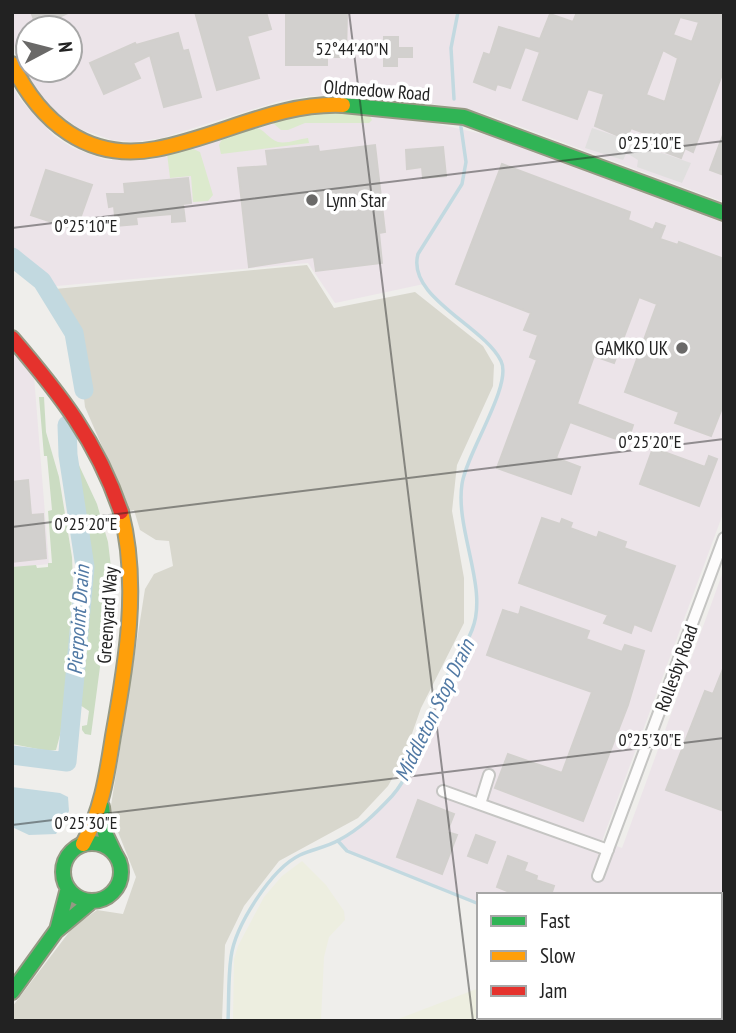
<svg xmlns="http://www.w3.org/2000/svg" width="736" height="1033" font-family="'PT Sans Narrow',sans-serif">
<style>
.industrial{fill:#ece4e9;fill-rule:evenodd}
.construction{fill:#d8d7cd}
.farmland{fill:#edeee0}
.grass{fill:#dceacd}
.forest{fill:#cbdcc2}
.parking{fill:#e0dfde}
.water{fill:#c2d9e0}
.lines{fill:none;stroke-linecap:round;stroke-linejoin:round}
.stream{stroke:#c2d9e0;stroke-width:3.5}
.river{stroke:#c2d9e0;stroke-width:19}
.building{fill:#d2d0ce;stroke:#d2d0cd;stroke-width:2;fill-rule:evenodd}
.street-casing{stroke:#c5c5c3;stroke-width:14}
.fast-casing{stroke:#969984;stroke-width:18}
.slow-casing{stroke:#969984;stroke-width:18}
.jam-casing{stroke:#969984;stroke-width:18}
.street{stroke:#fdfcfc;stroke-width:10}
.fast{stroke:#30b455;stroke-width:14}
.slow{stroke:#ff9f0a;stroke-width:14}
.jam{stroke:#e5322d;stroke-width:14}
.ticks{fill:none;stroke:#222;stroke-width:2;stroke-opacity:0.45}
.poi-dot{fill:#6a6968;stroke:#fff;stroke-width:2.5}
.labels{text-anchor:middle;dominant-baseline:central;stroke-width:7;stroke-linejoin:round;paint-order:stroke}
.street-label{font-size:19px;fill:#222;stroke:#fff}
.poi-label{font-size:19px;fill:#222;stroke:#fff;text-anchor:start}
.water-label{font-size:21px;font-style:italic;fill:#5179a4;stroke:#fff}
.ticks-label{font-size:18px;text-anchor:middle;fill:#222;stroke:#fff;stroke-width:7;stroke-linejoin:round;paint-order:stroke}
</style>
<rect width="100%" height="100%" fill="#efeeeb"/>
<path class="industrial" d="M12,12h712v190l-235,-87 -26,-7 -45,-6 -80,-7 -29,1 -33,6 -114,36 -29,4 -21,-2 -32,-11 -19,-13 -18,-17 -12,-19 -19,-39zM28,28h42v42h-42z
M12,85l7,13 35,38 19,12 33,12h43l127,-37 91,-8 62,7 58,13 237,88v288l-122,330 20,7 102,-279v388l-4,-5v-57h-241v9l-132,-53 -9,-10 25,-16 31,-32 17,-30 26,-69 37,-66 3,-33 -16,-84 1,-27 7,-25 33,-73 2,-16 -2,-8 -17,-23 -42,-34 -19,-21 -89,19 -27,-40 -262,24 -4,-6 -30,-24z
M12,349l22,27 15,188 -37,4z"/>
<path class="construction" d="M307,265l27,43 81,-16 68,54 11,19 -1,21 -36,79 -5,46 12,67v45l-43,85 -18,51 -15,27 -30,32 -79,43 -35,45 -19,39 -3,76h-210v-14l61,-80 24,-17 26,4 13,-37 -26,-65 35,-223 9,-15 19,-8 -4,-25 -13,-1 -16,-10 -6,-20 -4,1 -45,-104 -8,-72 -22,-46z"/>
<path class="farmland" d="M302,861l24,24 18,26 1,9 -16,17 -5,20 -3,64h-88l1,-62 4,-13 26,-49 18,-21z
M720,954l4,5v62h-331l86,-33v29h241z"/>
<path class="grass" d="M325,111l44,3 3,6 -3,3h-64l-17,7h-7l-8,-7 1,-3z
M253,127c11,1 15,12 25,15 9,2 21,-3 30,-4l1,5 -88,11 -2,-9 5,-10z
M189,147l11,5 13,43 -5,6 -15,1 -2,-26 -21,2 -3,-25z"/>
<path class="forest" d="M39,397h5l2,35 13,45 13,80 1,24 -9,139 -8,30 -8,1 -36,-7v-177l24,-2 1,3 11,-1v-4h4l-4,-52 4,-1 -5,-54h-3z
M75,461h2l20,43 11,38 4,34 -21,159 -6,-1 -3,-4v-4l5,-1 2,-14 -9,-6c2,-52 15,-107 10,-158 -3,-28 -10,-57 -15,-86z"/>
<path class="parking" d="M592,128l36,12 2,-7 10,4 -1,8 52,18 -9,20 -45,-16 1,-7 -8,-5 -4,-1 -3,6 -38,-12z"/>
<path class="water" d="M12,787l48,6 8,4 1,14 -13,23 -27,1 -17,-8z"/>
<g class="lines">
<path class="stream" d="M454,99l-3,-51 7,-36
M338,841l9,10 132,53
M673,895h3
M720,952l4,5
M228,1021c1,-21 0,-43 3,-64 4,-31 40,-88 69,-102 13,-6 27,-8 39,-15 21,-11 37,-27 53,-44 24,-27 30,-69 45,-101 10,-22 26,-42 35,-65 17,-41 -17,-100 -10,-146 4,-30 51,-99 39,-123 -17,-35 -95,-64 -83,-107l44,-70 4,-22 -5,-35"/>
<path class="river" d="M12,257l30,24 32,52 10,57
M12,755l55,7 18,-195 -17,-112 -1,-30"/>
</g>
<path class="building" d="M31,12h39l-33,15z
M195,12h71l5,17 -24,7 12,42 -42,12z
M286,12h61l-1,45h-19v8h-41z
M577,12h147v57l-31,83 -8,-4 -4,10 -35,-13 4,-10 -19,-7 -5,11 -31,-13 9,-32 -16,-5 -11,30 -54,-19 17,-48 -15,-5 -15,41 -13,-4 -2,6 -21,-8 10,-29 6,2 9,-28 41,12 10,-25 23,8zM680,17l19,5 -7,20 -19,-7zM663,50l15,8 -13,44 -19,-7z
M178,33l5,18 5,-1 13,47 -37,10 -14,-52 -17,8 7,15 -36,16 -14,-31 45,-20 1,2z
M384,37h14v11h14v9h-15v9h-13z
M723,135l1,1v39l-14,-5z
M375,145l10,87 -6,1 3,30 -66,8 -2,-14 -65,10 -11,-99 30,-2 -2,-15 52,-5 1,6z
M443,147l3,29 -23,2 -1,-11 -15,2 -1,-19z
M502,164l128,48 -2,8 25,10 3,-7 9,3 -5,13 18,6 1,-3 45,17v144l-13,33 -36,-13 4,-11 -54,-20 32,-88 -18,-7 -25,66 -20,-7 -17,48 56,21 -6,18 -57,-21 -14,36 24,9 -9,27 -74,-26 40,-108 -7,-3 8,-22 -14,-5 7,-17 -75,-29z
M46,170l46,15 -16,45 -45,-15z
M188,178l3,25 -8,1 2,17 -13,1v-8l-36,3 1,7 -21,2 -2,-20 -5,1 -2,-13h18l-1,-10z
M653,448l52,19 4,-11 8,3 -18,47 -59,-22z
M28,480l3,35 12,-1 3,44 -34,4v-80z
M542,518l18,6 2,-5 10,4 -2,5 27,10 2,-6 27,10 -2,6 51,18 -24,65 -17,-7 -3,9 -27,-10 4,-8 -89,-32z
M521,607l68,24 -3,8 36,13 3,-7 19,6 -16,54 -45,116 -88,-33 13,-34 54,19 30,-81 -105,-37 16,-45 16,5z
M723,669h1v142l-58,-21 39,-99 8,3z
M418,800l36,14 -7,18 10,3 -15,39 -45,-17z
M476,835l19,7 -8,21 -19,-7z
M508,856l19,7 -3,8 13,5 -1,4 18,6 -3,9h-34l-20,-8z"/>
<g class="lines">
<defs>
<path id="street" d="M443,791l165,59
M480,804l9,-29
M598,876l126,-338"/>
<path id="fast" d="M343,105l121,12 260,96
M102,807l3,26 10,21
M63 872a29 29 0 1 1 58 0a29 29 0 1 1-58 0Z
M57,930l11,-42
M12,992l44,-61 36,-30"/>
<path id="slow" d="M12,64c28,58 76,98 144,85 64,-12 122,-47 187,-44
M83,844c19,-34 24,-70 30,-108 13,-72 27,-151 8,-224"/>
<path id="jam" d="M12,338c48,56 85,103 109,174"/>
</defs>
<use href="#street" class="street-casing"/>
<use href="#fast" class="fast-casing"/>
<use href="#slow" class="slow-casing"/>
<use href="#jam" class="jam-casing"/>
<use href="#street" class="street"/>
<use href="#fast" class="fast"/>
<use href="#slow" class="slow"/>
<use href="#jam" class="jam"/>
</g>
<path class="ticks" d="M349,12l124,1009M12,228l712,-87M12,527l712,-88M12,825l712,-87"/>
<g class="poi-dot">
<circle cx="312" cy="200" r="7"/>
<circle cx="682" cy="348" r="7"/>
</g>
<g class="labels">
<g class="street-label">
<text transform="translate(377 90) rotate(4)">Oldmedow Road</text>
<text transform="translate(107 615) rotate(-86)">Greenyard Way</text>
<text transform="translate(676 668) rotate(-70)">Rollesby Road</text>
</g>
<g class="poi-label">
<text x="326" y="200">Lynn Star</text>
<text x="668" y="348" text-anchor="end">GAMKO UK</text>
</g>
<g class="water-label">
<text transform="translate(78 620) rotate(-86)">Pierpoint Drain</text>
<text transform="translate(434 710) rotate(-64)">Middleton Stop Drain</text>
</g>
</g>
<g class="ticks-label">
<text x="352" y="55">52°44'40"N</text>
<text x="650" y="149">0°25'10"E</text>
<text x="86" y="232">0°25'10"E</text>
<text x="650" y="448">0°25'20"E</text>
<text x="86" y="530">0°25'20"E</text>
<text x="650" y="746">0°25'30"E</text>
<text x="86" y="829">0°25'30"E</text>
</g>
<rect width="736" height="1033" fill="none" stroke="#222222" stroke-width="28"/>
<rect x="477" y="893" width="245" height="126" fill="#ffffff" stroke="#a7a7a7" stroke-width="2"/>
<rect x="491" y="916" width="35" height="10" fill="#30b455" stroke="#a7a7a7" stroke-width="2"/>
<text x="540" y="928" font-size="21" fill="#222222">Fast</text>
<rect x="491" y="951" width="35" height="10" fill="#ff9f0a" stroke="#a7a7a7" stroke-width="2"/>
<text x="540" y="963" font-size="21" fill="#222222">Slow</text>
<rect x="491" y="986" width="35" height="10" fill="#e5322d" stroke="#a7a7a7" stroke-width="2"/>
<text x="540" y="998" font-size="21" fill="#222222">Jam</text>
<g transform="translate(49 49) rotate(83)"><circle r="33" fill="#ffffff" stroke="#a7a7a7" stroke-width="2"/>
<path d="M0-5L12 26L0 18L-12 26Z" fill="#6a6968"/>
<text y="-10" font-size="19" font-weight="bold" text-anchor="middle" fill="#222222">N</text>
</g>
</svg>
